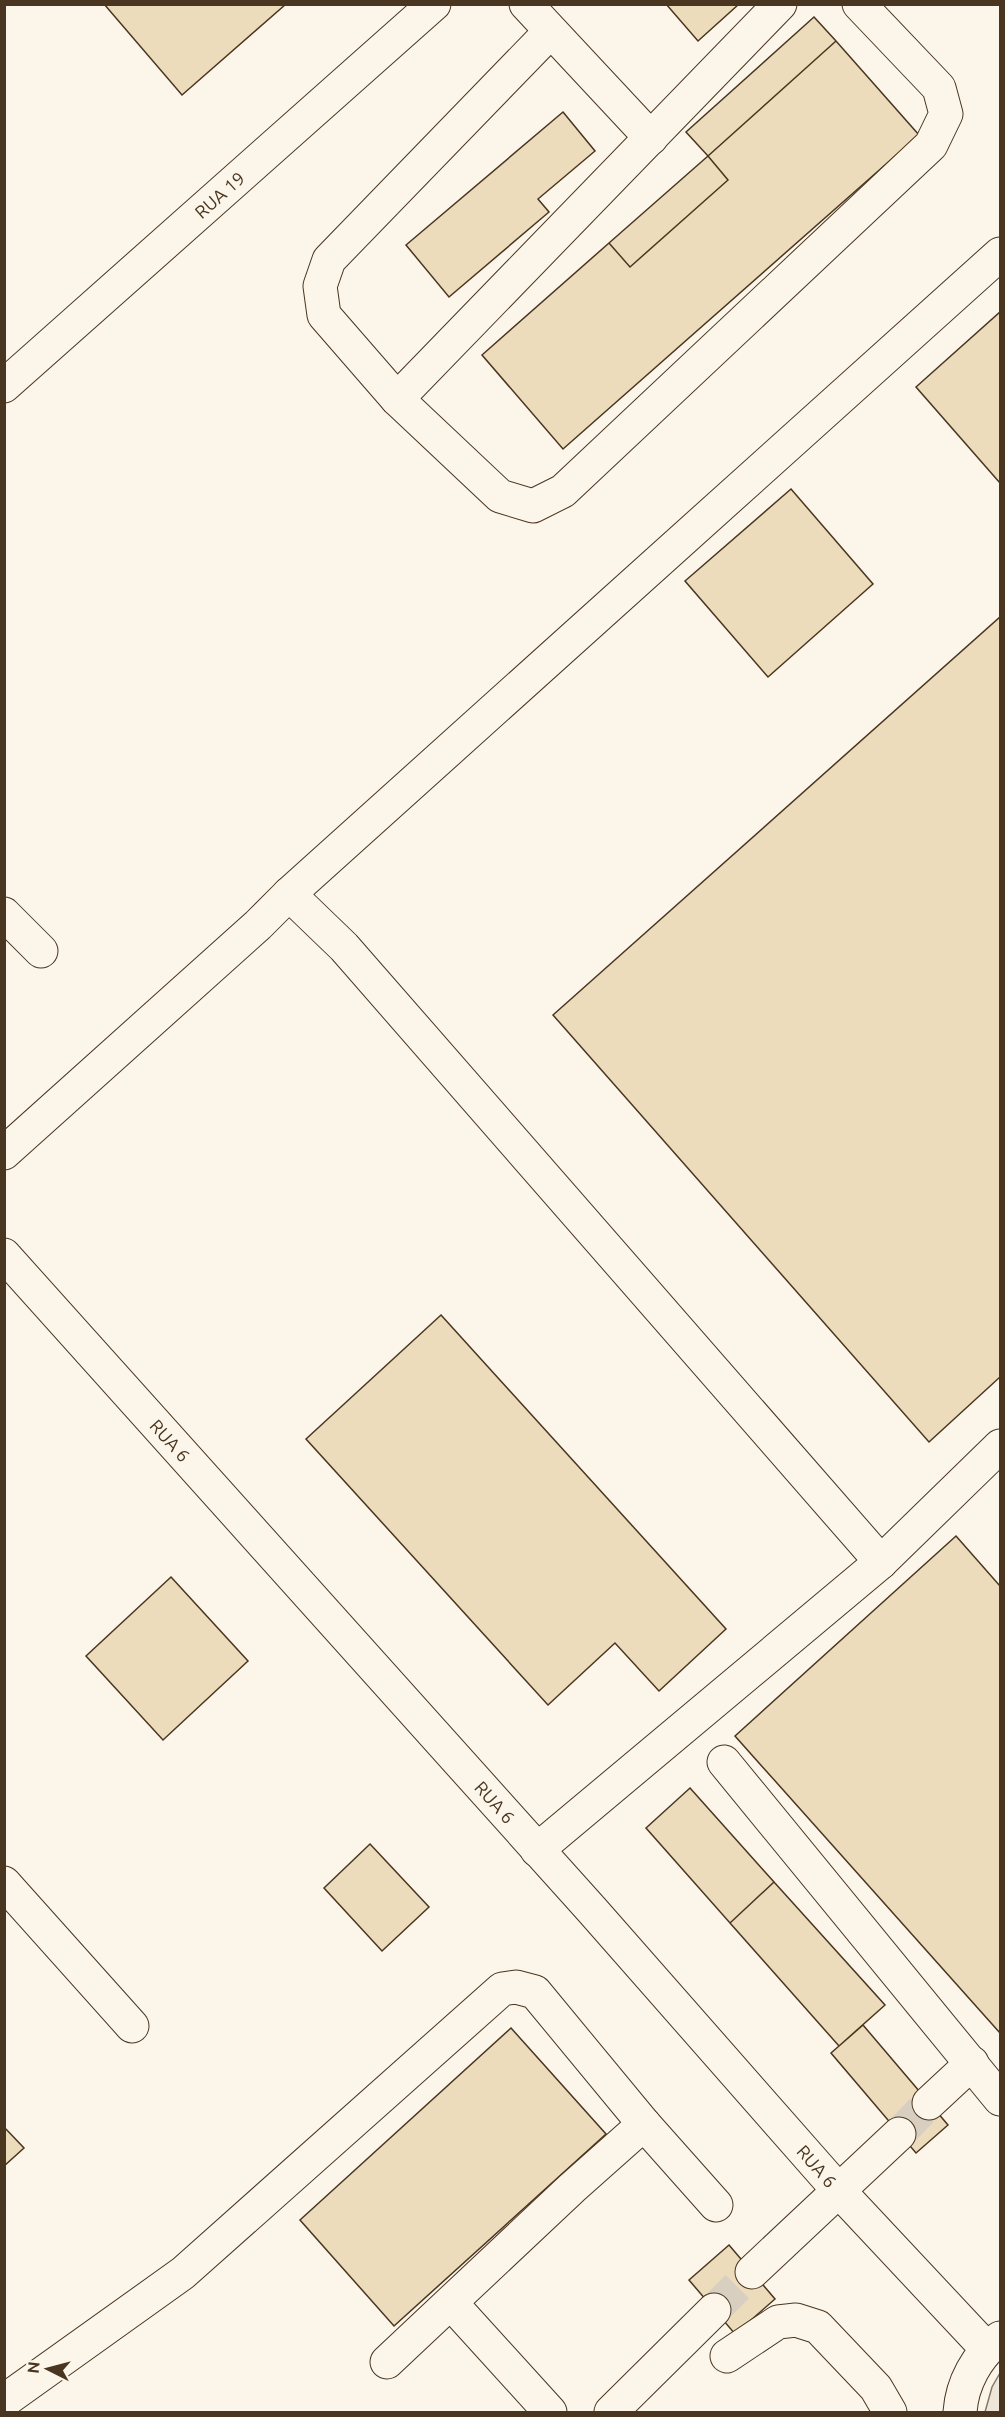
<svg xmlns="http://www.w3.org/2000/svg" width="1005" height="2417" font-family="Ubuntu,sans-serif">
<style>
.green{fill:#ede6d9;stroke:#887966;stroke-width:1.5}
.building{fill:#ecdcbc;stroke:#4a3520;stroke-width:1.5}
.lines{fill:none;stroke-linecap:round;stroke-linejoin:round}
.minor-tunnel{stroke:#d8cfc1;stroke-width:33;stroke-dasharray:33 16;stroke-linecap:butt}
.minor-casing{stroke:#4a3520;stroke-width:35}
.minor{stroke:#fbf6e9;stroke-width:33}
.labels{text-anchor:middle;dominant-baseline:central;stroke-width:4.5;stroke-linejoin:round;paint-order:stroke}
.street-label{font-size:18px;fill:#4a3520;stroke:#fbf6e9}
</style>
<rect width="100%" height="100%" fill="#fbf6e9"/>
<path class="green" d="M1000,2373v39h-15l7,-25z"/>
<path class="building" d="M104,4h182l-104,91z
M666,4h73l-41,37z
M814,17l22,24 -128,115 -22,-24z
M836,41l83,94 -356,314 -81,-94 127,-112 21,24 98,-87 -20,-24z
M563,112l32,39 -57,48 11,13 -100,85 -43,-52z
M708,156l20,24 -98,87 -21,-24z
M1000,312v171l-84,-96z
M791,489l82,95 -105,93 -83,-96z
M1000,617v760l-71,65 -376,-427z
M441,1315l285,314 -67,62 -44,-48 -67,62 -242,-266z
M956,1536l44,50v447l-265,-297z
M171,1577l77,84 -85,79 -77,-84z
M690,1788l84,94 -44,41 -84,-95z
M370,1844l59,63 -47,44 -58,-63z
M774,1882l111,123 -46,41 -109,-123z
M863,2025l85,100 -32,28 -85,-100z
M511,2028l95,106 -212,192 -94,-106z
M4,2127l20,21 -20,18z
M729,2245l46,54 -40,35 -46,-54z"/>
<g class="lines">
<path class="minor-tunnel" d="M899,2134l30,-31
M714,2310l38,-38"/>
<defs>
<g id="minor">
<path d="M526,4l125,134"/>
<path d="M550,32l-221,228 -9,26 4,29 73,84 103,97 33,10 30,-15 368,-346 15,-31 -7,-26 -80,-84"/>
<path id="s1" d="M4,386l430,-382"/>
<path d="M397,399l383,-395"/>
<path d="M289,894l711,-640"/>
<path d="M4,914l37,37"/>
<path d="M4,1153l254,-228 31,-31 55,53 537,615"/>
<path id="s2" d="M4,1255l588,655 247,281 148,158"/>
<path d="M724,1762l276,337"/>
<path d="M537,1850l344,-288 119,-116"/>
<path d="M4,1883l128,143"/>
<path d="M929,2103l43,-40"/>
<path d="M752,2272l147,-138"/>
<path d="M451,2303l99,109"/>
<path d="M727,2356l51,-34 18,-2 22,7 58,61 14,24"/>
<path d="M387,2362l185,-174 72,-64 72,81"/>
<path d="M4,2401l179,-128 319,-284 14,-2 19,5 109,132"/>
<path d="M611,2412l103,-102"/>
<path d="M960,2412c2,-29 17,-56 40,-74"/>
</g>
</defs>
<use href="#minor" class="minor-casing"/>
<use href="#minor" class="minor"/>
</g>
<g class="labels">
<g class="street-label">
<text stroke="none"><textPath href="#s1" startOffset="288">RUA 19</textPath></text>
<text stroke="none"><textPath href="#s2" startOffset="249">RUA 6</textPath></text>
<text stroke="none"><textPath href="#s2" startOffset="735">RUA 6</textPath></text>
<text stroke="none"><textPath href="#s2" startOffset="1221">RUA 6</textPath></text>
</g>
</g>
<rect width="1005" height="2417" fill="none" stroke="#4a3520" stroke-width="12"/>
<g transform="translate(48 2369) rotate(276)" stroke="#fbf6e9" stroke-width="4.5" paint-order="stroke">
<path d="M0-4.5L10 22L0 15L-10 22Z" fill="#4a3520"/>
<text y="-9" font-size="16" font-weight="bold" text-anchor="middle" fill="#4a3520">N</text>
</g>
</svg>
